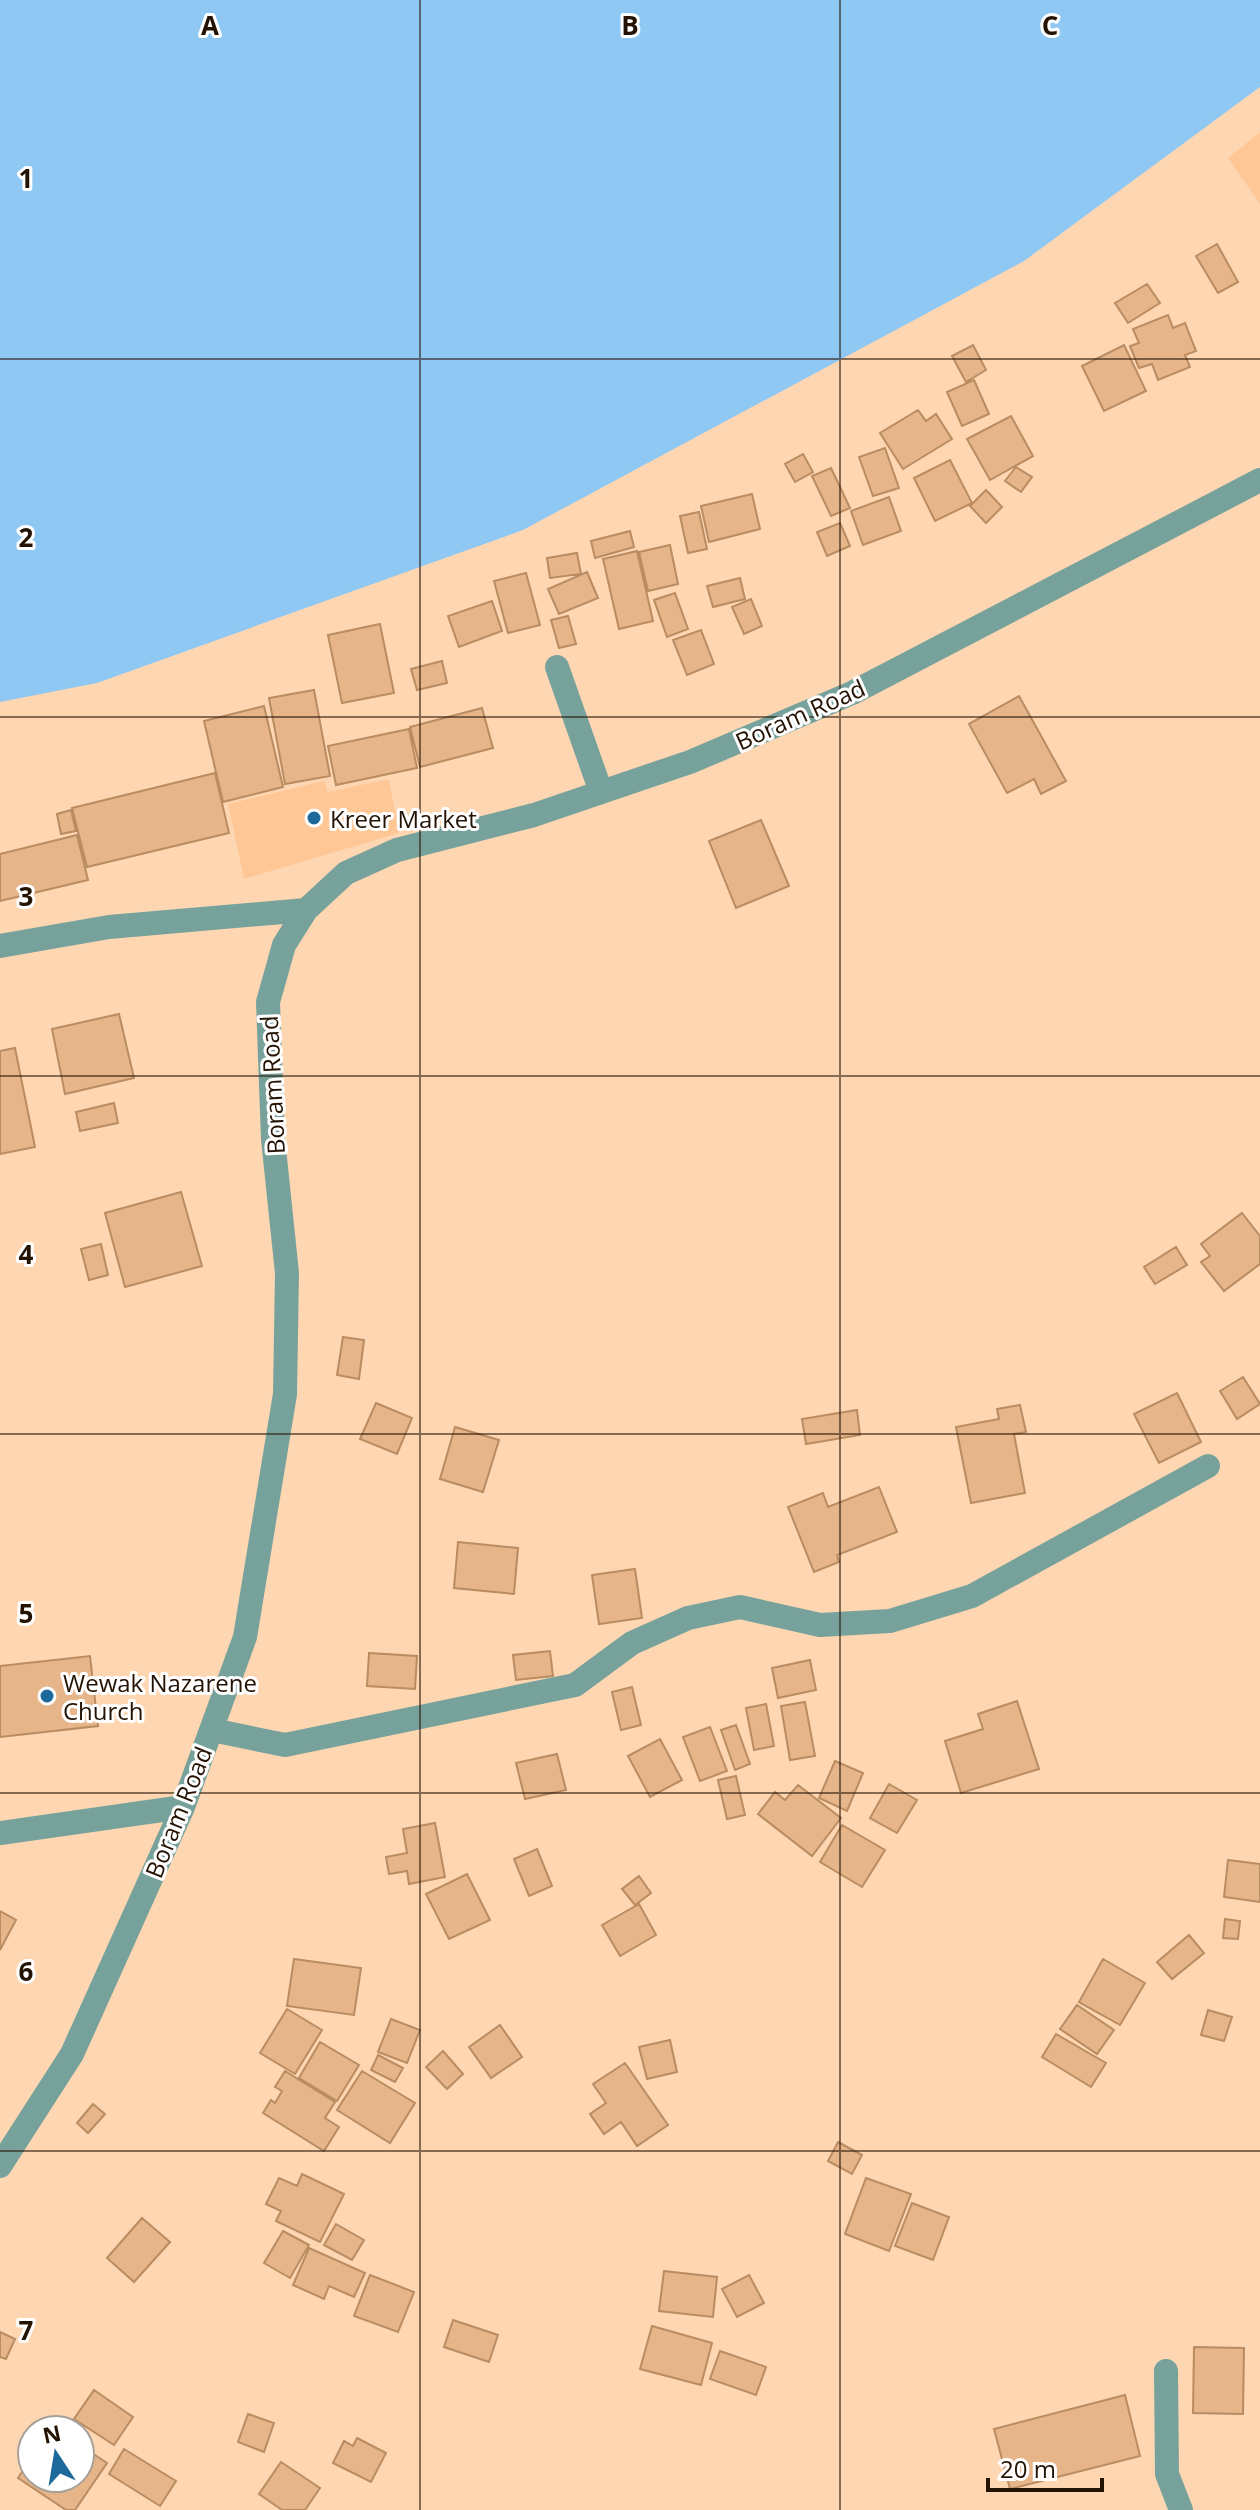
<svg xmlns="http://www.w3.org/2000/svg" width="1260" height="2510" font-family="'Open Sans',sans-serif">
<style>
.built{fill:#ffc795}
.water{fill:#90c8f4}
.building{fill:#e6b589;stroke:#ba8c61;stroke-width:2}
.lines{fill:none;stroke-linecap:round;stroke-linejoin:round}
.minor{stroke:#77a29b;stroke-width:24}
.grid{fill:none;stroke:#241303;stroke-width:2;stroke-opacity:0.55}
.poi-dot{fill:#1d699c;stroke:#fff;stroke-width:3}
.labels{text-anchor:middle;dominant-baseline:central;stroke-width:6;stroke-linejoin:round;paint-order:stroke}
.street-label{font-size:24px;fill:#241303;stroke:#fff}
.poi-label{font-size:24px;fill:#241303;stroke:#fff;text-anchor:start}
.grid-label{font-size:26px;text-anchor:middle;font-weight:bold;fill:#241303;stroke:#fff;stroke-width:6;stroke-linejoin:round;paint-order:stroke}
</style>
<rect width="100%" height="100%" fill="#fed6b2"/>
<path class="built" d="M1260,132v72l-32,-46z
M389,779l10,54 -155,46 -16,-75 96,-23 4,11z"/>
<path class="water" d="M0,0h1260v87l-236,174 -501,269 -426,153 -97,19z"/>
<path class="building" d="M1217,244l21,38 -20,11 -22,-37z
M1147,284l13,19 -32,20 -13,-20z
M1168,315l5,13 12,-5 11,28 -11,4 5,12 -32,13 -6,-16 -13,4 -9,-22 9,-3 -6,-14z
M973,345l13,25 -20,12 -14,-26z
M1124,345l22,46 -42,20 -22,-45z
M974,380l15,34 -27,12 -15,-34z
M918,410l8,11 10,-7 16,25 -49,30 -23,-36z
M1011,416l22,40 -43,24 -23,-41z
M885,448l14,40 -26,8 -14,-39z
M803,454l10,18 -18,10 -10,-18z
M950,460l22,43 -37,18 -21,-43z
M1016,467l16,10 -11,15 -16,-11z
M831,468l19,40 -19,8 -19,-40z
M986,490l16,17 -16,16 -16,-17z
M752,494l8,35 -51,13 -8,-36z
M889,497l12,34 -38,14 -12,-34z
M699,512l8,37 -19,4 -8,-37z
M840,523l10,23 -23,10 -10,-24z
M630,531l4,16 -39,11 -4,-17z
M670,545l8,39 -30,7 -9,-39z
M637,551l16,70 -34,8 -16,-70z
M577,553l4,21 -31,4 -3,-20z
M587,572l11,26 -39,16 -11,-25z
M526,573l14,52 -32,8 -14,-52z
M740,578l5,21 -32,8 -6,-21z
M675,593l13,36 -21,8 -13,-37z
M751,599l11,27 -18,8 -12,-27z
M492,601l10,30 -43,16 -11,-31z
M568,616l8,28 -17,4 -8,-28z
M380,624l14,69 -52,10 -14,-68z
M701,630l13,34 -27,11 -14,-35z
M442,661l5,22 -30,7 -6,-21z
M314,690l16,86 -45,8 -16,-86z
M1019,696l47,85 -25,13 -7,-15 -27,14 -38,-69z
M264,706l19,81 -60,15 -19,-81z
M482,708l11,40 -73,19 -10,-40z
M409,729l8,39 -81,17 -8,-39z
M215,773l14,60 -142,34 -15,-59z
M71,810l5,21 -15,3 -4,-20z
M761,820l28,66 -53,22 -27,-67z
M77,835l11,45 -88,21v-47z
M119,1014l15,64 -69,16 -13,-65z
M15,1048l20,99 -35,7v-103z
M114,1103l4,20 -38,8 -4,-19z
M181,1192l21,74 -77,21 -20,-74z
M1242,1213l18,23v28l-36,27 -23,-29 9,-6 -9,-12z
M101,1244l7,31 -19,5 -8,-31z
M1176,1247l11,18 -32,19 -11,-17z
M343,1337l21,3 -5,39 -22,-4z
M1243,1377l17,27 -23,15 -17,-28z
M1177,1393l24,49 -42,21 -25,-49z
M376,1403l36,15 -15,36 -37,-15z
M1020,1405l6,27 -12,2 11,59 -54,10 -15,-76 43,-8 -2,-10z
M857,1410l3,25 -54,9 -4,-25z
M455,1427l44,13 -16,52 -43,-13z
M879,1487l18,45 -60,23 2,7 -25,10 -26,-65 35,-14 5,14z
M458,1542l60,6 -4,46 -60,-6z
M635,1569l7,49 -43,6 -7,-49z
M550,1651l3,25 -37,4 -3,-25z
M369,1653l48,3 -2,33 -48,-3z
M90,1656l8,70 -98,11v-71z
M810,1660l6,30 -38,8 -6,-30z
M632,1687l9,38 -20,5 -9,-38z
M1017,1701l22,68 -78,24 -16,-52 38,-12 -5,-15z
M805,1702l10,54 -25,4 -9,-54z
M766,1704l8,42 -20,4 -8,-42z
M736,1725l14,39 -15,6 -14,-40z
M710,1727l17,44 -27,10 -17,-44z
M660,1739l22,41 -32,17 -22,-41z
M557,1754l9,36 -41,9 -9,-36z
M835,1761l28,12 -16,38 -28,-13z
M736,1776l9,39 -18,4 -9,-39z
M889,1784l28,16 -20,33 -27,-15z
M798,1785l43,33 -29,38 -54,-42 17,-22 10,8z
M435,1823l10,54 -36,7 -2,-13 -18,3 -3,-17 21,-4 -4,-24z
M842,1825l43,25 -23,37 -42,-25z
M537,1849l15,37 -23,10 -15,-37z
M1228,1860l32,4v38l-36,-5z
M467,1874l23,46 -41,19 -23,-45z
M639,1876l12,17 -16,12 -13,-16z
M639,1904l17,31 -36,21 -18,-31z
M0,1911l16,9 -16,30z
M1225,1919l15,2 -2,18 -15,-1z
M1189,1935l15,18 -32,26 -15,-17z
M294,1959l67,9 -7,47 -67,-9z
M1103,1959l42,24 -25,42 -41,-23z
M1077,2005l37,25 -17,24 -37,-25z
M287,2009l35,21 -27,44 -35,-21z
M1208,2010l24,7 -8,24 -23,-6z
M391,2019l29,11 -13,33 -29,-11z
M500,2025l22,32 -31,21 -22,-31z
M1056,2034l50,29 -15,24 -49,-30z
M670,2040l7,32 -30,7 -8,-32z
M320,2042l39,23 -22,36 -38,-23z
M443,2051l20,23 -16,15 -21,-22z
M378,2055l25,13 -8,14 -24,-12z
M625,2063l43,62 -31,21 -16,-24 -17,12 -14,-20 16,-11 -13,-19z
M285,2071l50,31 -10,16 14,9 -15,24 -61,-38 8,-13 4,3 7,-12 -7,-4z
M362,2071l53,32 -25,40 -53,-33z
M93,2104l12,10 -17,19 -11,-10z
M838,2142l24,13 -10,19 -24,-13z
M302,2174l42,20 -24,48 -44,-21 5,-10 -15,-7 13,-26 18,8z
M866,2178l45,16 -22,57 -44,-17z
M912,2203l37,14 -16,43 -38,-14z
M142,2218l28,24 -36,40 -27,-24z
M336,2224l28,16 -12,20 -28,-15z
M283,2231l26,14 -19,33 -26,-15z
M309,2248l56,25 -11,24 -25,-11 -5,13 -31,-14z
M664,2271l53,6 -4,40 -54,-6z
M370,2275l44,17 -16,40 -44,-16z
M749,2275l15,28 -27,14 -15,-28z
M453,2320l45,15 -9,27 -45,-15z
M652,2326l60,17 -11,42 -61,-16z
M0,2332l15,7 -9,20 -6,-2z
M1194,2347l50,1 -1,66 -50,-1z
M720,2351l46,16 -10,28 -46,-16z
M94,2390l39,27 -19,28 -40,-26z
M1125,2395l15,61 -130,33 -16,-60z
M248,2414l26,9 -10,29 -26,-10z
M357,2438l29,15 -15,29 -38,-19 11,-22 9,5z
M80,2445l27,18 -32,47h-9l-48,-32 14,-20v20h48z
M124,2449l52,32 -16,25 -51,-32z
M281,2462l39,26 -15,22h-23l-23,-16z"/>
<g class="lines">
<path class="minor" d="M557,667l44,125
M0,946l109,-19 197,-17
M212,1730l73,15 290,-60 57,-42 56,-25 52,-11 80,18 70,-4 82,-25 236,-130
M0,1833l183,-26
M0,2166l72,-112 111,-247 62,-170 40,-243 2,-121 -14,-134 -5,-137 16,-57 22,-35 40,-37 51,-23 137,-35 156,-53 162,-69 408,-213
M1166,2371l1,103 14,36"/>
</g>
<path class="grid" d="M420,0v2510M840,0v2510M0,359h1260M0,717h1260M0,1076h1260M0,1434h1260M0,1793h1260M0,2151h1260"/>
<g class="poi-dot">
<circle cx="314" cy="818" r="8"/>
<circle cx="47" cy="1696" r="8"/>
</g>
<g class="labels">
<g class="street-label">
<text transform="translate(800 714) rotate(-24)">Boram Road</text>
<text transform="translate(272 1085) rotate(-93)">Boram Road</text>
<text transform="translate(178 1812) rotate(-68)">Boram Road</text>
</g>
<g class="poi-label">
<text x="330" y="818">Kreer Market</text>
<text x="63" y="1682">Wewak Nazarene<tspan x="63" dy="28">Church</tspan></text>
</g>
</g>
<g class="grid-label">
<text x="210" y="35">A</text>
<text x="630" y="35">B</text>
<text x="1050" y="35">C</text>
<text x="26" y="188">1</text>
<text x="26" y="547">2</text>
<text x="26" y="906">3</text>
<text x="26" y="1264">4</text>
<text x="26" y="1623">5</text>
<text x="26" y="1981">6</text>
<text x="26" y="2340">7</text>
</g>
<g transform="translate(56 2454) rotate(348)"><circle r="38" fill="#ffffff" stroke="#a7a19a" stroke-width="2"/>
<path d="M0-6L14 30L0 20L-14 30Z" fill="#1d699c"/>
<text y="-12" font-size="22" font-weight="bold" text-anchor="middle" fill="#241303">N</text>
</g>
<path d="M988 2478v12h114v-12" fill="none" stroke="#241303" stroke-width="4"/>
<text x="1000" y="2478" font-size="24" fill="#241303" stroke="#ffffff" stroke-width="6" paint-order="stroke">20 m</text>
</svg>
